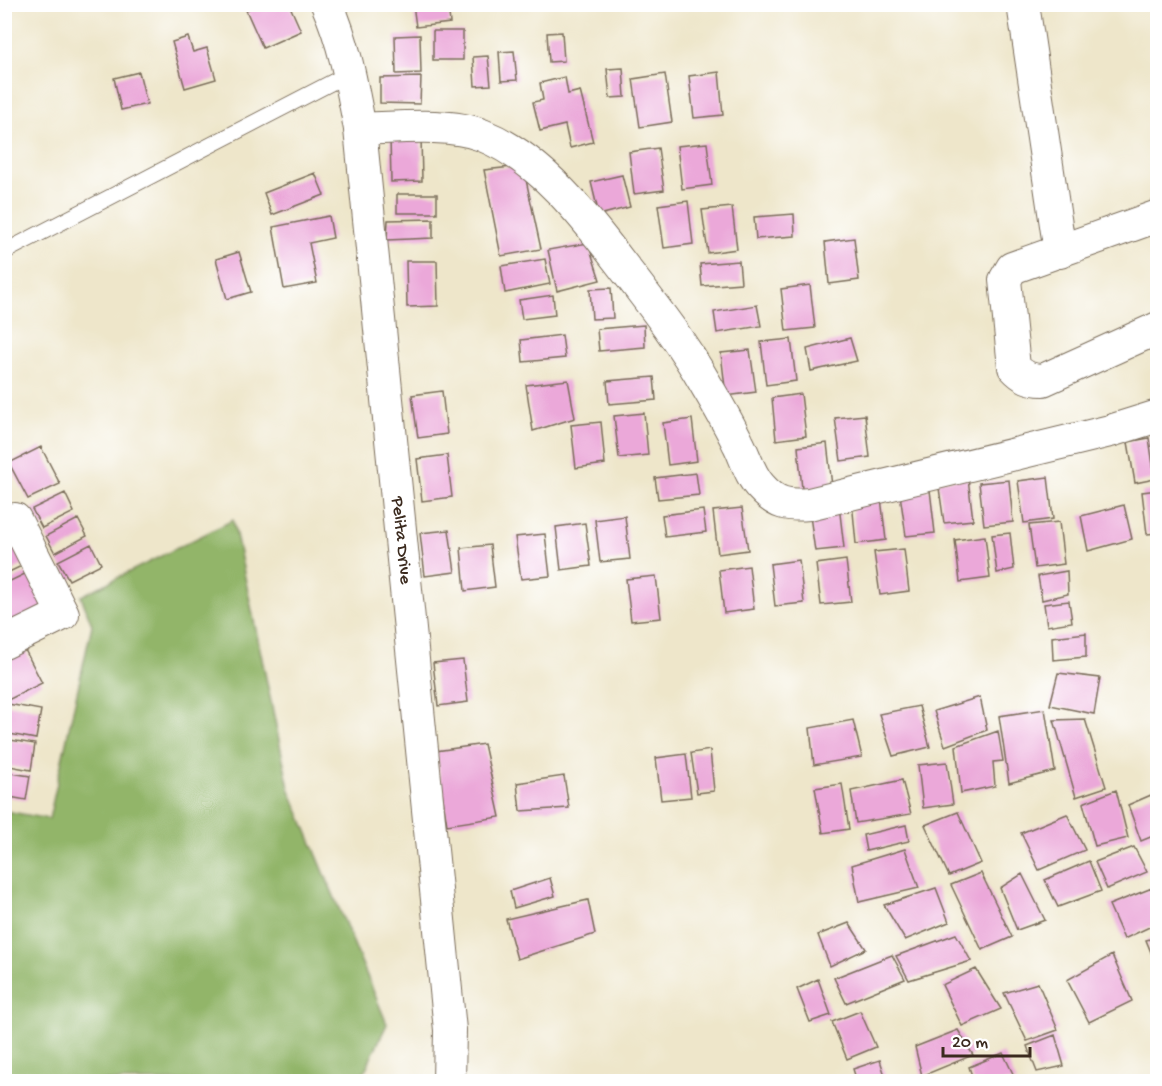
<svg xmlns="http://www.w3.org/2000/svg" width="1162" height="1086" font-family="'Gochi Hand',sans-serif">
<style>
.forest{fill:#92b569;stroke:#667044;stroke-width:1.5}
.building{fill:#eba8d9}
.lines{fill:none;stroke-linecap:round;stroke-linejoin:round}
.service-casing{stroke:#7a6c5a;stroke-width:17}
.minor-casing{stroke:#7a6c5a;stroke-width:34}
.service{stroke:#fff;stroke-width:15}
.minor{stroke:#fff;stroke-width:32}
.labels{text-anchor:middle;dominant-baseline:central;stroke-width:4.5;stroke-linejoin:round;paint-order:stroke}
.street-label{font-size:18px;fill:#3b2a1e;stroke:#fff}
</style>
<rect width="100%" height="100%" fill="#fff"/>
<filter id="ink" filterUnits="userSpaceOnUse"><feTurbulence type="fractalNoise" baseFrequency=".0167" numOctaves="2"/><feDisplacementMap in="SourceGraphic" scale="12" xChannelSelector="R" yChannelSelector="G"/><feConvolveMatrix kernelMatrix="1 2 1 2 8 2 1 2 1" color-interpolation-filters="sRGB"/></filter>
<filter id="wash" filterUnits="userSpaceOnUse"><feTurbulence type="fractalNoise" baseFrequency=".008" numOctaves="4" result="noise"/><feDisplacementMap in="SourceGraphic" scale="24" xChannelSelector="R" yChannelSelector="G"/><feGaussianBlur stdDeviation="1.35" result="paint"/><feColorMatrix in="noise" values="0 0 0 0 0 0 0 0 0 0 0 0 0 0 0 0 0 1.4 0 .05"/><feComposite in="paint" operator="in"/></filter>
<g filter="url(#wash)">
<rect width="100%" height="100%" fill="#eee6ca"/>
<path class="forest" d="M233,520l56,268 98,236 -27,57h-355v-270l44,8 43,-194 -11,-29z"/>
<g id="blocks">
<path class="building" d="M258,4h31l12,27 -38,17 -17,-38z
M413,4h35l2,19 -34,4z
M433,31h30v29h-30z
M562,32l2,29 -15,1 -2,-29z
M420,35l1,38 -25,1 -1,-38z
M188,37l5,15 14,-4 9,31 -31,9 -13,-46z
M514,51l3,29 -16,1 -2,-29z
M488,56l3,29 -16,1 -2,-29z
M623,68l2,29 -15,1 -3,-29z
M139,72l8,32 -26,6 -7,-32z
M719,72l4,43 -29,3 -5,-42z
M665,74l7,48 -32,5 -7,-48z
M421,77l-1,27 -40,-1v-25z
M565,77l3,17 12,-3 13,51 -23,6 -5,-23 -25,6 -7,-29 10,-2 -3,-17z
M421,136l1,45 -31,1 -1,-45z
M707,143l5,42 -30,4 -5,-43z
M658,148l6,42 -30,4 -5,-42z
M523,166l18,83 -40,7 -17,-86z
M315,173l9,22 -52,20 -8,-22z
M622,175l8,32 -31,8 -8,-33z
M397,194h40v19h-40z
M688,201l5,43 -29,4 -6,-43z
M732,207l5,42 -29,4 -6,-43z
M794,214l1,22 -39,3 -2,-22z
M329,216l4,22 -24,5 8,40 -33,6 -11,-62z
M433,219v19l-46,2 1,-20z
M854,238l5,42 -30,4 -4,-42z
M588,243l12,37 -43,11 -9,-41z
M239,252l12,40 -24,7 -11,-40z
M545,259l5,25 -45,9 -4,-27z
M406,261h31l1,45 -31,1z
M739,261l2,22 -39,3 -2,-22z
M810,285l5,43 -29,3 -5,-42z
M611,288l2,30 -21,1 -2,-30z
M553,295l2,20 -33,4 -3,-19z
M757,305l4,21 -44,7 -3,-21z
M644,325l1,22 -46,4 -2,-22z
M562,335l3,23 -42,4 -2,-22z
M850,338l7,23 -46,10 -4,-22z
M791,339l5,42 -30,4 -5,-43z
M750,350l6,42 -30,4 -5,-43z
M654,377l2,23 -47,4 -2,-23z
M568,380l7,38 -42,13 -7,-46z
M442,391l5,43 -29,4 -6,-43z
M801,394l5,42 -30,4 -4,-42z
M644,413l4,42 -29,3 -5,-42z
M865,415l5,42 -29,4 -6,-43z
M692,419l5,42 -29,4 -5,-42z
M601,422l4,42 -29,4 -5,-43z
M1149,438l6,41 -20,4 -7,-41z
M827,443l5,43 -30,3 -4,-42z
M41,447l19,37 -32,15 -19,-36z
M447,455l5,42 -30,4 -5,-42z
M696,473l3,22 -41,4 -3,-21z
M1048,477l5,42 -29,4 -6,-42z
M968,478l5,42 -29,3 -6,-42z
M1009,480l4,42 -29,3 -5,-42z
M930,490l5,43 -29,3 -6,-42z
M1158,490v43l-11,1 -5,-42z
M65,493l9,19 -32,16 -10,-19z
M881,498l5,42 -30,4 -4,-43z
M839,505l5,43 -29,3 -6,-42z
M1124,505l8,34 -44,12 -7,-35z
M742,508l6,42 -30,4 -5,-43z
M703,510l3,22 -41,5 -3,-22z
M625,516l5,43 -30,3 -5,-42z
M78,519l9,17 -32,17 -9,-17z
M1059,522l5,42 -29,4 -6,-43z
M585,523l6,43 -30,4 -5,-43z
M4,529l26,33 -23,11 -3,-4z
M449,530l6,42 -30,4 -5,-43z
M1010,533l4,36 -17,4 -5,-38z
M545,534l5,42 -29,3 -6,-42z
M985,536l5,42 -30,4 -5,-42z
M91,544l10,20 -32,16 -11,-19z
M490,545l5,42 -30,4 -4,-43z
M904,549l5,42 -29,4 -6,-43z
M799,560l5,43 -29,3 -5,-42z
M846,560l5,42 -30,3 -5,-41z
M749,566l5,43 -30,4 -5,-43z
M33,570l22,42 -45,22 -6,-10v-40z
M1067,571l1,23 -26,6 -4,-24z
M656,576l5,42 -30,3 -5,-42z
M1069,601l3,21 -25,4 -3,-22z
M1086,633v24l-33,3 -1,-23z
M22,644l20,39 -34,17 -4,-8v-39z
M463,660l5,42 -30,4 -5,-43z
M1058,673l42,5 -6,36 -44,-9z
M980,697l7,33 -42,16 -11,-35z
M8,704l33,6 -5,29 -32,-6z
M919,706l11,41 -37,9 -14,-42z
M1045,709l10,62 -46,12 -10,-67z
M1085,719l21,68 -30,10 -22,-77z
M853,720l9,37 -48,8 -4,-37z
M998,731l5,30 -10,1 2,24 -34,7 -5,-47z
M4,739l31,5 -4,26 -27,-5z
M484,744l16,73 -53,8 -11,-74z
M710,750l4,41 -17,2 -6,-40z
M686,754l5,43 -30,3 -5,-42z
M947,762l6,42 -30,4 -5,-43z
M4,772l26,4 -4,24 -22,-4z
M564,776l5,32 -49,3 -3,-28z
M902,780l9,34 -55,9 -5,-32z
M842,784l7,45 -26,4 -8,-45z
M1116,790l12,48 -33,8 -12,-43z
M1158,792v42l-17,7 -13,-36z
M958,812l23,51 -32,13 -24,-51z
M1067,814l18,36 -46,20 -18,-37z
M906,825l3,16 -43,10 -3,-16z
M1134,847l13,25 -40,17 -12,-27z
M905,849l14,39 -60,14 -7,-37z
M1089,861l12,30 -43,16 -13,-27z
M981,873l31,64 -30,13 -31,-65z
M1022,874l23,46 -28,10 -17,-42z
M550,878l5,18 -41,12 -4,-17z
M936,888l13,34 -44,18 -21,-35z
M1152,888l6,14v21l-34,16 -15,-34z
M588,900l7,34 -78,25 -11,-40z
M849,923l17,26 -36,17 -12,-31z
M956,934l15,27 -62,19 -13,-24z
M1158,937v30h-1l-11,-27z
M892,955l13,24 -59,24 -12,-25z
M1112,955l20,46 -43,21 -22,-42z
M976,969l25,40 -39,17 -20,-41z
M818,979l13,36 -21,7 -13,-33z
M1038,983l20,47 -31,11 -23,-48z
M860,1011l16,36 -29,12 -15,-37z
M958,1030l15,25 -51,21 -7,-29z
M1055,1035l9,31 -27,6 -10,-26z
M1003,1053l14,29h-43l-5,-15z
M880,1060l7,22h-30l-4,-13z"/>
</g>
</g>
<g filter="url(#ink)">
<use href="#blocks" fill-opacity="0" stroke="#7a6c5a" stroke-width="1.5"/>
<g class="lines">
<defs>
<path id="service" d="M4,252l346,-179"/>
<g id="minor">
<path id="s1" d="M327,4c18,40 25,82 33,125l90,901 -1,52"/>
<path d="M1023,4l37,248"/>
<path d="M360,129c36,-1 89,-7 122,6 63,25 110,91 150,143 26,34 52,68 73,105 11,19 23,39 33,60 7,13 12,33 23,44 15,17 27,19 48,17l301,-73 48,-15"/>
<path d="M1158,216l-146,52 -7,12 9,87c9,10 17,13 29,13l115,-52"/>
<path d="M4,524l11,-5 48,95 -59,29"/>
</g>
</defs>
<use href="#service" class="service-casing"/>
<use href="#minor" class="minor-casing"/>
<use href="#service" class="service"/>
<use href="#minor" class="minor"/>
</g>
</g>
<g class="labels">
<g class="street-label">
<text stroke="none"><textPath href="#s1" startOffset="543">Pelita Drive</textPath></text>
</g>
</g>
<rect width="1162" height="1086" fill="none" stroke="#fff" stroke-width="24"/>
<path d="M943 1047v9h87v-9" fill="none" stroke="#3b2a1e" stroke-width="3"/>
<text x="952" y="1047" font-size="18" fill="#3b2a1e" stroke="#ffffff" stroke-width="4.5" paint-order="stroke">20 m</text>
</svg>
